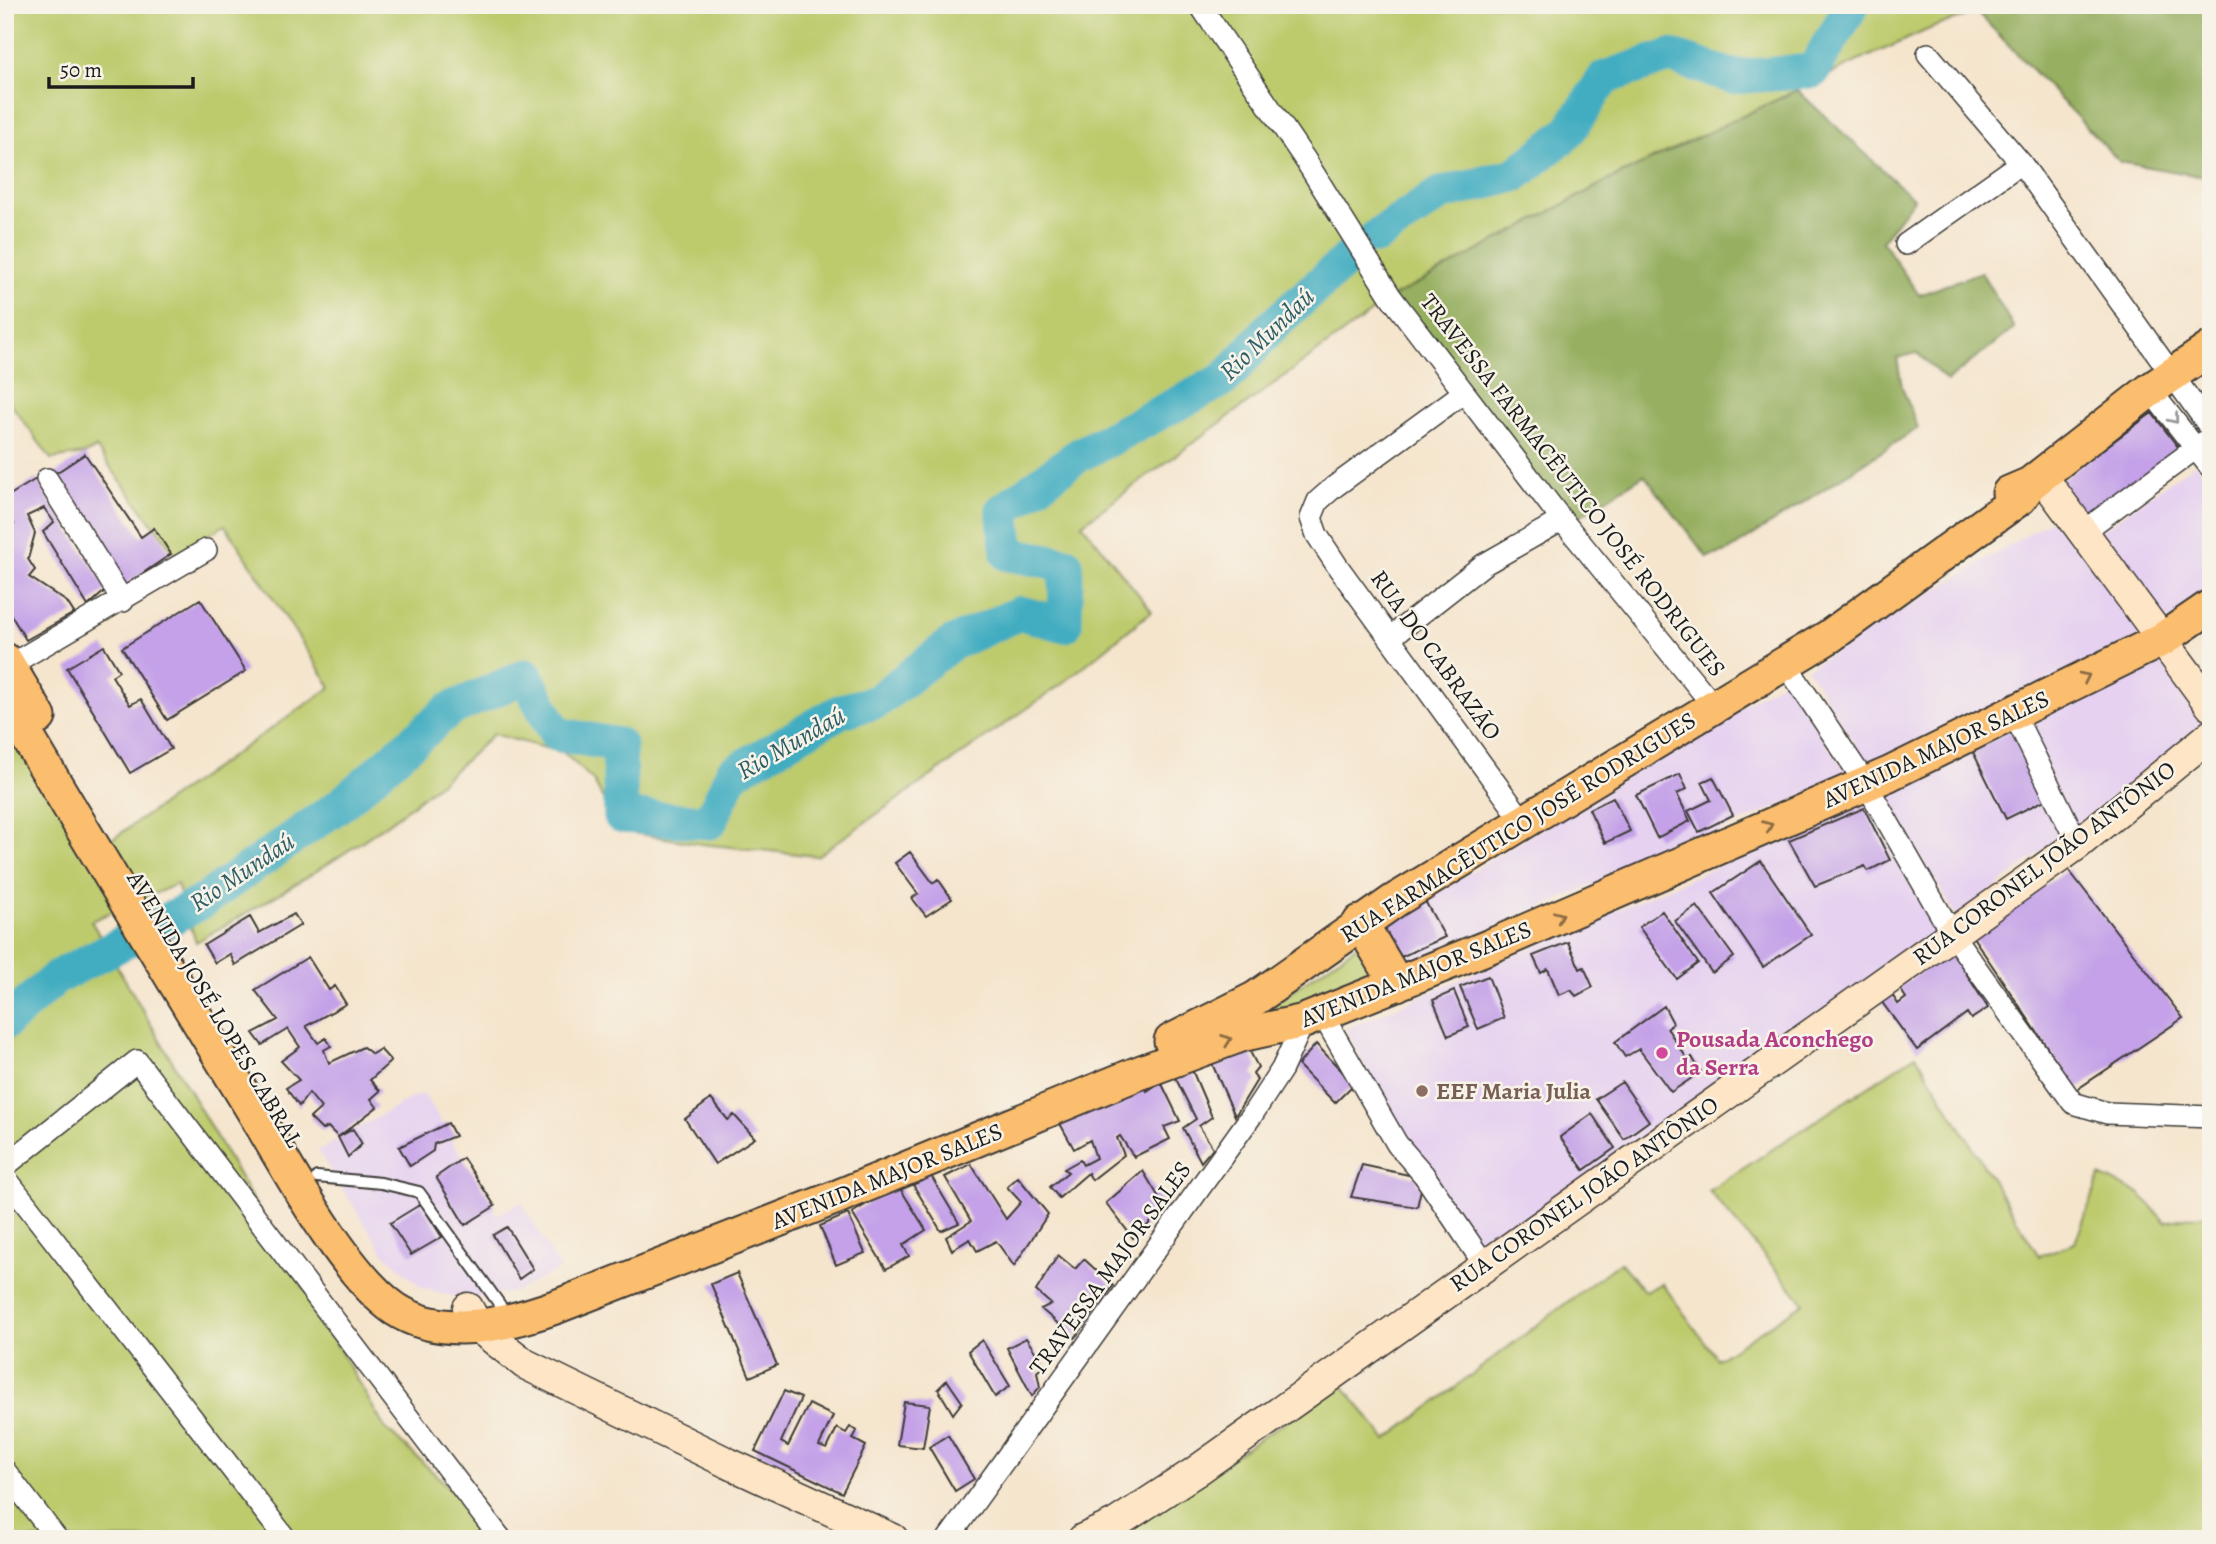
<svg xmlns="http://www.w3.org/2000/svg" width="2216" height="1544" font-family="Alegreya,serif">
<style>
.built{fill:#e6d2f0}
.green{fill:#bdcb6d;stroke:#6c7444;stroke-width:2}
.forest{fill:#96af60;stroke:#59663e;stroke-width:2}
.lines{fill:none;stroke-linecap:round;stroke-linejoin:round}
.river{stroke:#42adc1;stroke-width:35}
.building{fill:#c4a1e8}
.lane-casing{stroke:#3d3a37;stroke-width:14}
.street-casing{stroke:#3d3a37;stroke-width:24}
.secondary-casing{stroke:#3d3a37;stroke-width:33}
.primary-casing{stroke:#3d3a37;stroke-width:37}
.lane{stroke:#fff;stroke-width:10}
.street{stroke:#fff;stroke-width:21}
.secondary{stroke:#fde5c5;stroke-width:30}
.primary{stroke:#fbbd6e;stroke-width:33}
.oneway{stroke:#999}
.oneway2{stroke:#8c6c45}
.hotel-dot{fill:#d1479c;stroke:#f7f3e8;stroke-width:2.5}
.education-dot{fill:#8d6e63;stroke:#f7f3e8;stroke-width:2.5}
.labels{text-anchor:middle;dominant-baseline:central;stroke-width:5;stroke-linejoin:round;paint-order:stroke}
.street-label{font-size:24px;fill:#1c1c1c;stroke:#f7f3e8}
.hotel-label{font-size:24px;font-weight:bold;fill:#b23c85;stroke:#f7f3e8;text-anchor:start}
.education-label{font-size:24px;font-weight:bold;fill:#785e54;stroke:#f7f3e8;text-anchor:start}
.water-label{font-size:26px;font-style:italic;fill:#2d5d66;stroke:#f7f3e8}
</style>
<rect width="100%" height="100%" fill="#f7f3e8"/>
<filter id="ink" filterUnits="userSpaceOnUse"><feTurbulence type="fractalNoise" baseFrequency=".0143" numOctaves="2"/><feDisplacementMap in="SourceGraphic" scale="14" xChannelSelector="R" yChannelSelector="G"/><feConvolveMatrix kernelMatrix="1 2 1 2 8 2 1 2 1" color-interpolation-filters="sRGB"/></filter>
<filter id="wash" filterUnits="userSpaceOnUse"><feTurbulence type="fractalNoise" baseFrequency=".00686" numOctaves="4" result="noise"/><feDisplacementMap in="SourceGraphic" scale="28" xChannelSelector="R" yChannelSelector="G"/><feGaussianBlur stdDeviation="1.57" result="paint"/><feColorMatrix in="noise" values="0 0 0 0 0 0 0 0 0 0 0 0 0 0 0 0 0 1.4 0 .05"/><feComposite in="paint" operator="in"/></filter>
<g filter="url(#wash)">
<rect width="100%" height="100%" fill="#f5e5cd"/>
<path class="built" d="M2196,463l15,22v106l-45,33 -68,-91z
M2058,516l87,119 -273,136 -65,-103z
M2159,651l50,71 -252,195 -74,-123z
M1785,680l64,96 -448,191 -18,-41z
M1865,802l72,131 -454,323 -72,-98 -65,-129z
M424,1094l73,121 24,-13 39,67 -45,23 -52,7 -41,-11 -38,-35 -66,-102 95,-54z"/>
<path class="green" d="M5,5h1979l-7,7 -43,15 -78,35 -249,119 -216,117 -309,226 70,87 -90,73 -245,172 -115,-12 -82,-13 -27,-51 -29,-27 -71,-19c-86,87 -191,148 -297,208l-19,-58 -86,37 294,507 121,111h-501v-826l90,138 236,-164 -106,-162 -49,30 -80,-107 -11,6 -34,5 -46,-63z
M1359,944l17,30 -87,37h-14l-2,-7z
M1916,1055l123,201 36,-13 25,-67 39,17 26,29 46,-9v326h-1103l234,-155 44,56 234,-178 25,30 17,-9 55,76 87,-56 -95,-112z"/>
<path class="forest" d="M1984,5h227v173l-91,-16 -143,-150z
M1797,90l117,109 -32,42 37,54 62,-23 33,56 -67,53 -30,-28 -20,5 5,29 16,41 -191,124 -20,5 -63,-82 -78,50 -175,-227 216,-117z"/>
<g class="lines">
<path class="river" d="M1376,237l64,-43 75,-19 53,-42 36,-55 66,-22 64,21 79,-6 39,-66
M5,1023l52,-46 143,-74 140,-98 109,-95 77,-34 30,58 63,11 2,71 89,6 22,-49 109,-62 35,-9 75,-58 69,-31 45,12 1,-61 -58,-10 -5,-44 76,-55 146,-76 48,-54 78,-69"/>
</g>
<g id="blocks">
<path class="building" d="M2152,413l29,38 -93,70 -31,-38z
M85,454l56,83 13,-9 17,26 -50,34 -74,-109z
M36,479l71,110 -19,17 -45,-74 11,-10 -10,-14 -17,8 8,17 -7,26 7,11 -6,7 38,25 7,11 -48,27 -21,-35v-76l9,-5 -9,-14v-12z
M200,599l46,72 -79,49 -45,-72z
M104,646l15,25 -7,5 18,29 11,-6 30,50 -41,24 -63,-105z
M2014,729l35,69 -43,21 -34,-69z
M1680,774l7,15 -10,5 13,27 -33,17 -21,-43z
M1713,777l20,38 -34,17 -11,-21 23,-11 -9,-18z
M1613,797l17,34 -25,12 -16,-34z
M1864,808l26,52 -22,11 -3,-5 -50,20 -26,-46z
M910,852l23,31 5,-4 14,20 -26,17 -14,-18 6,-4 -23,-31z
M1761,861l50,74 -48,32 -50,-74z
M2068,869l115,149 -107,72 -103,-153z
M1425,901l20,36 -44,20 -18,-31z
M1697,906l37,51 -22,16 -37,-52z
M1662,911l36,52 -21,16 -38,-52z
M294,914l7,11 -66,40 -5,-11 -15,9 -11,-18 46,-28 9,16z
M1568,942l12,27 4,-2 9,20 -17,9 -5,-6 -12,5 -11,-26 -7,4 -8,-17z
M1952,951l36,57 -17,11 -4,-6 -50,37 -36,-49 10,-8 7,11 8,-6 -7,-11z
M308,957l21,33 6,-4 11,18 -40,22 12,17 8,-5 5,8 -7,4 5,13 34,-16 9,7 8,-5 11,12 -21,19 10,11 -9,8 6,8 -39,30 15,-8 9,15 -14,13 -10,-20 -10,-10 -6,3 -12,-12 11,-10 -12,-15 -10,13 -13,-18 13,-8 -18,-19 19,-14 -12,-18 -26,16 -9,-12 25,-13 -23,-30z
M1488,976l16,42 -26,11 -18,-42z
M1454,991l15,36 -21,9 -15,-36z
M1664,1006l9,17 -6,5 21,32 4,-3 9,15 -30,20 -32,-43 -14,8 -10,-15z
M1246,1044l12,23 -5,6 4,7 -22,36 -25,-57z
M1316,1044l38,40 -19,19 -37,-38z
M1192,1070l20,47 -13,9 14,22 -12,14 -18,-34 13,-9 -21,-42z
M1161,1082l19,39 -16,6 6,12 -36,18 -14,-21 -3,2 7,17 -32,25 -4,-7 -29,25 -9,-11 18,-15 -4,-3 16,-9 3,5 13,-7 -6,-18 -16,9 -17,-31 87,-33 3,6z
M1622,1082l27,39 -25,18 -28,-40z
M711,1099l17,21 6,-5 21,23 -40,26 -30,-45z
M1592,1114l23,34 -31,22 -24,-33z
M448,1123l7,13 -21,8 -1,7 -23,15 -11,-19z
M463,1158l32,48 -30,19 -29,-48z
M971,1164l35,55 15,-17 -14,-15 11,-10 30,37 -34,52 -18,-25 -19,10 -7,-12 -18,11 -6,-13 25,-16 -26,-44z
M1362,1165l56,12 -2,6 6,2 -5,22 -66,-10z
M927,1169l32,54 -18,8 -32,-53z
M1143,1171l23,38 -33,29 -27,-35z
M898,1185l28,45 -23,15 6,11 -23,13 -34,-56z
M421,1204l21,33 -31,18 -21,-32z
M848,1214l17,39 -29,12 -16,-39z
M507,1227l26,42 -14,10 -26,-44z
M1058,1255l17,14 9,-10 29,27 -38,52 -34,-29 10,-5 -15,-13z
M737,1273l40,92 -27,12 -39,-93z
M1026,1338l18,27 -7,7 3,15 -8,9 -25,-48z
M982,1340l28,46 -15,11 -27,-46z
M947,1380l15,22 -9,12 -15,-25z
M784,1391l17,7 -20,44 7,4 21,-42 24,12 -14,30 8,3 10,-21 9,5 4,-6 7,4 -4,8 13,7 -24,47 -87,-42z
M904,1402l26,3 -7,43 -26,-3z
M948,1435l26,44 -19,12 -26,-44z"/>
</g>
</g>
<g filter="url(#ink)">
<use href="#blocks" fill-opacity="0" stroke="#3d3a37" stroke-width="2"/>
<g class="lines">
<defs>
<path id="lane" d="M317,1177l64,6 38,9 81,113"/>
<path id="street" d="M1200,5l106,156 85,136 171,223 151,185
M1928,54l93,109 190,266
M1906,244l115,-81
M2150,390l61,78
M1463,393l-129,94 -16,14 -7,17 6,17 21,32 185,254
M47,479l76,122
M2084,531l127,-94
M1391,637l92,-72 79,-45
M1785,663l81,121 86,150 121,169 34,10 104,4
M5,668l201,-118
M2013,712l65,132
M1322,1014l75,130 27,31 60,89
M5,1166l132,-105 364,478
M5,1177l281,362
M5,1471l52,68
M948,1539l304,-424 30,-46 22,-48"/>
<path id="secondary" d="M2041,475l170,231
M468,1308l10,19 47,37 203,99 165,76
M1083,1539l32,-15 80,-52 757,-538 126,-90 133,-109"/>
<path id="primary" d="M2009,493l21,-9 120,-94 61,-42
M5,660l34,57
M5,699c81,137 163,273 246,408 34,56 92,166 144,202 49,32 113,15 163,-3l279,-109 299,-123 105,-39 63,-14 189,-76 396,-171 274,-135 48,-33
M1360,922l37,62
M1171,1041l85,-43 138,-97 436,-265 190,-138 10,-14"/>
</defs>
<use href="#lane" class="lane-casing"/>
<use href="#street" class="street-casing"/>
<use href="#secondary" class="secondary-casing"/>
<use href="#primary" class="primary-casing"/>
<use href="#lane" class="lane"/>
<use href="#street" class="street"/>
<use href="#secondary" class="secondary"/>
<use href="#primary" class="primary"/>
</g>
<defs><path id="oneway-chevron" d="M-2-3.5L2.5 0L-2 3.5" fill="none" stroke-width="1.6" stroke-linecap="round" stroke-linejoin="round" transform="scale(1.75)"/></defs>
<use class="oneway" href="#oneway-chevron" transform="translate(2174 419) rotate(51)"/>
<g class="oneway2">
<use href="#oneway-chevron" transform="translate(2085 677) rotate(-26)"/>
<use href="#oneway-chevron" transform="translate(1768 826) rotate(-23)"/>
<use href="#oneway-chevron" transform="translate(1559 916) rotate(-23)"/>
<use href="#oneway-chevron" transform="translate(1227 1040) rotate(-20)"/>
</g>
</g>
<circle class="hotel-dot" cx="1662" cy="1053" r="7"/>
<circle class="education-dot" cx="1422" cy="1091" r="7"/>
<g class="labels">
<g class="street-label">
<text transform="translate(1573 485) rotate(52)">TRAVESSA FARMACÊUTICO JOSÉ RODRIGUES</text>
<text transform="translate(1436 655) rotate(54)">RUA DO CABRAZÃO</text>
<text transform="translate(1936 749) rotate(-25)">AVENIDA MAJOR SALES</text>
<text transform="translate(1518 827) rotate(-32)">RUA FARMACÊUTICO JOSÉ RODRIGUES</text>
<text transform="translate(2044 863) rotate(-37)">RUA CORONEL JOÃO ANTÔNIO</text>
<text transform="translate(1416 974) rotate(-22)">AVENIDA MAJOR SALES</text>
<text transform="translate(215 1009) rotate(59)">AVENIDA JOSÉ LOPES CABRAL</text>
<text transform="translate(887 1176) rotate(-22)">AVENIDA MAJOR SALES</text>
<text transform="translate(1584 1194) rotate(-35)">RUA CORONEL JOÃO ANTÔNIO</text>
<text transform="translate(1110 1268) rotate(-54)">TRAVESSA MAJOR SALES</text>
</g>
<g class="hotel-label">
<text x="1676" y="1039">Pousada Aconchego<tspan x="1676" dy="28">da Serra</tspan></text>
</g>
<g class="education-label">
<text x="1436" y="1091">EEF Maria Julia</text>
</g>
<g class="water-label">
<text transform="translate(1267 334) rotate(-44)">Rio Mundaú</text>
<text transform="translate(791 743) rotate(-30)">Rio Mundaú</text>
<text transform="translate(242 872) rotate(-34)">Rio Mundaú</text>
</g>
</g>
<rect width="2216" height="1544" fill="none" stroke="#f7f3e8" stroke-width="28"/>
<path d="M49 77v10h144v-10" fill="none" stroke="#1c1c1c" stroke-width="3.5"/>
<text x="60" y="77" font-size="21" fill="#1c1c1c" stroke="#f7f3e8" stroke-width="5" paint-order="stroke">50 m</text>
</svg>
